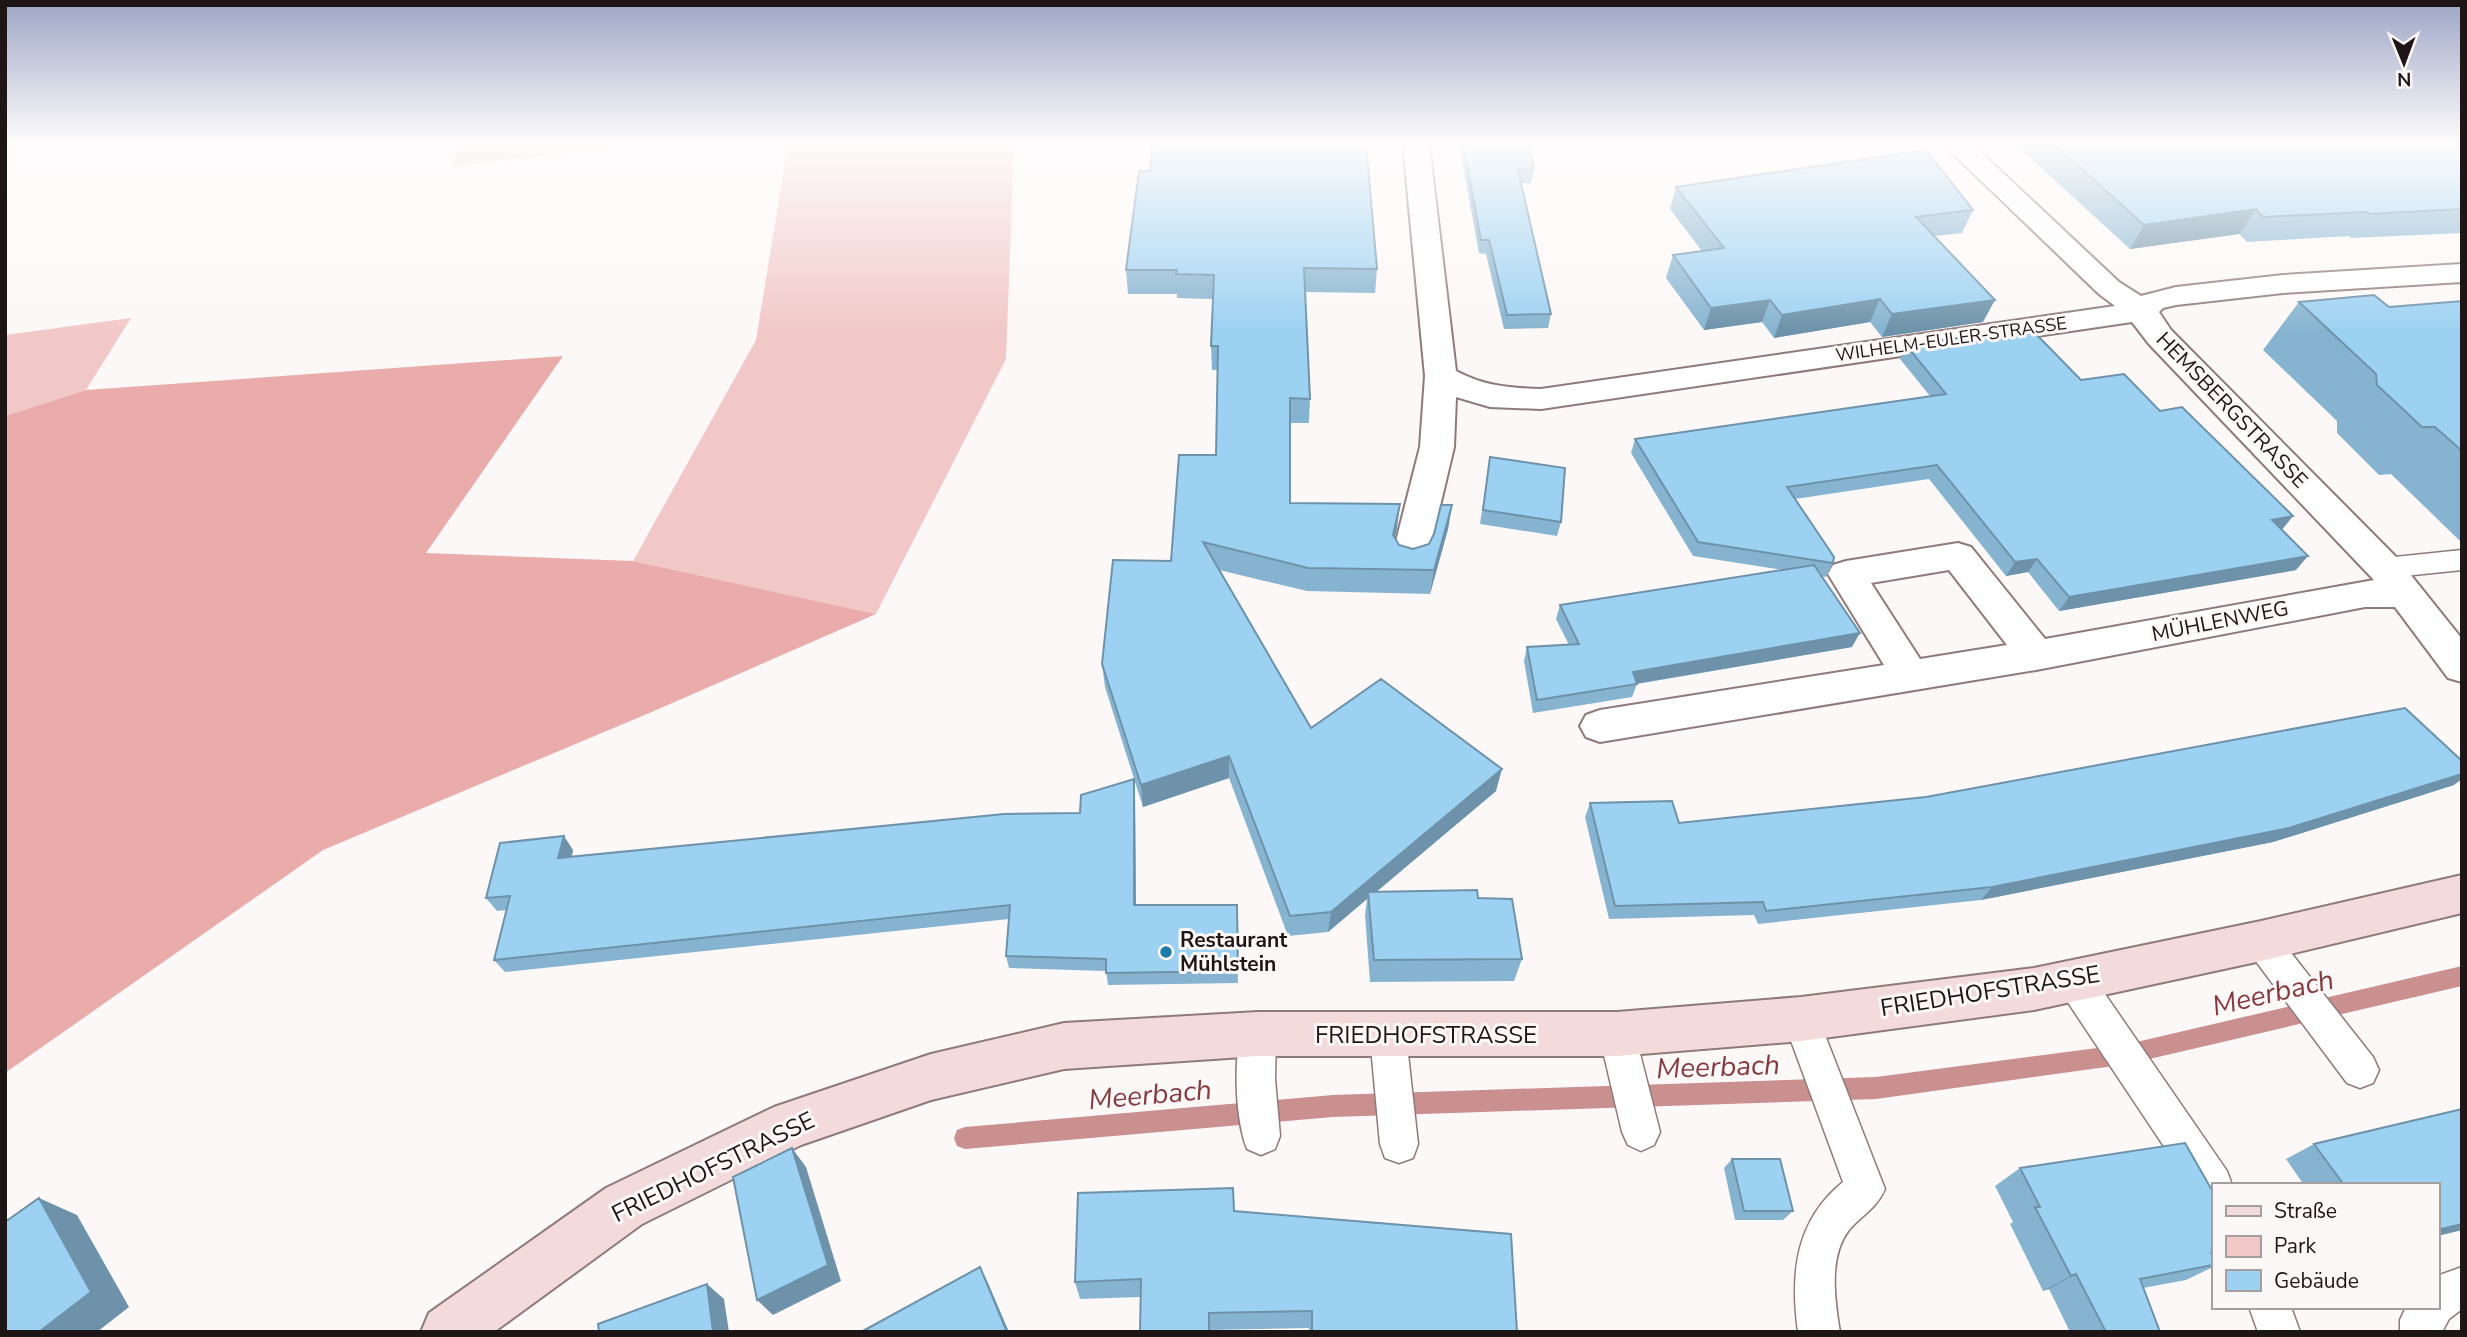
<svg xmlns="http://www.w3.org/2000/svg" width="2467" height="1337" font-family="'Nunito Sans',sans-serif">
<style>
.green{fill:#f1c8c7}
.forest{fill:#e9acab}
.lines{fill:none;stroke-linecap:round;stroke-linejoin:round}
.stream{fill:#ca8f8f;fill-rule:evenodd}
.lane-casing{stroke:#8f7a7a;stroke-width:3}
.street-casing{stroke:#8f7a7a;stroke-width:4}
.secondary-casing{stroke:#8f7a7a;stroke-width:4}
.lane{fill:#fff;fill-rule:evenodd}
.street{fill:#fff;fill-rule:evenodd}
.secondary{fill:#f4dbdb;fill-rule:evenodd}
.wall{fill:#86b4d0}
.shaded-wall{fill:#6d92a9}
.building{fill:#9cd1f2;stroke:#6d92a9;stroke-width:2}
.poi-dot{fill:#1b7aa7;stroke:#fdf8f8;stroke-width:2.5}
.labels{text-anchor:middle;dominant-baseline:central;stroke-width:6;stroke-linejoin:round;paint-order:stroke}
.far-street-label{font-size:18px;fill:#1e1616;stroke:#fdf8f8}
.street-label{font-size:21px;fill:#1e1616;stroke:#fdf8f8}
.poi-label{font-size:21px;font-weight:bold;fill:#1e1616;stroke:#fdf8f8;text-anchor:start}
.near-street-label{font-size:24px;fill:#1e1616;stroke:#fdf8f8}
.near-water-label{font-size:28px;font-style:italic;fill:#843a3e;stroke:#fdf8f8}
</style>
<rect width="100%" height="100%" fill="#fdf8f8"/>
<path class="green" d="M458,144h181l-188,23z
M788,144h226l-8,215 -130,255 -243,-53 123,-221z
M131,318l-45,72 -81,26v-81z"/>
<path class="forest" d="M563,356l-137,197 207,8 243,53 -229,100 -324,136 -318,223v-657l81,-26z"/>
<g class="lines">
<path class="stream" d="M2462,966v20l-334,78 -252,35 -543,18 -368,32 -8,-3 -3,-8 3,-8 8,-3 368,-32 543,-18 252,-33z"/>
<defs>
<path id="lane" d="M2462,550v20l-77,8 -10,-3 -4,-7 4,-7 10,-3z
M2261,925l12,5 100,127 6,13 -6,13 -13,5 -13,-5 -98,-131 -5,-11 5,-11z
M2074,964l13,4 140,203 5,14h-19v19l-14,-5 -138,-207 -5,-12 5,-12z
M1801,1002l13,5 71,182c-8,19 -23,26 -36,41 -21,27 -14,71 -9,102h-42c-8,-58 -3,-111 45,-150l-60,-163 5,-12z
M1258,1017l13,5 5,12 -1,45 5,57 -5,13 -14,6 -14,-6c-12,-30 -15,-97 -2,-127z
M1617,1017l13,5 5,12 25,98 -6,13 -13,6 -13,-6 -6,-13 -23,-98 5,-12z
M1388,1019l13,5 5,12 12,108 -5,14 -14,5 -14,-5 -5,-14 -10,-108 5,-12z
M2462,1267v42l-13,10 -7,13h-42v-12l6,-13h31v-31z
M2249,1307h42l9,25h-42z"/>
<path id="street" d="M1403,144h26l27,227c28,15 53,17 85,18l574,-83 -16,-12 -156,-150h29l147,138 22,14 35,-9 107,-12 179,-11v18l-179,11 -107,12 -13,3 -4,4 12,18 227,229 64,80v43l-14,-4 -53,-71h-30l-329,63 -436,72 -14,-5 -6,-11 6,-11 14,-5 284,-45 -56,-91 5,-9 13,-4 112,-18 13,4 74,92 329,-59 -225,-236 -17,-22 -591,87 -51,-2 -34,-10 -2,50 -26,110 -5,9 -13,4 -13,-4 -5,-9 28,-110 5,-71zM1949,570l58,75 -87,14 -49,-76z"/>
<path id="secondary" d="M2462,875v38l-201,48 -227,49 -233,31 -184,15h-359l-194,13 -133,31 -130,45 -159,79 -148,108h-73l8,-19 177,-125 168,-81 157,-53 133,-31 194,-11h359l184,-15 233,-29 227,-47z"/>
</defs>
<use href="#lane" class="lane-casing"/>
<use href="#street" class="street-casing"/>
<use href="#secondary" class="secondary-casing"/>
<use href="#lane" class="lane"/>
<use href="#street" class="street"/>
<use href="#secondary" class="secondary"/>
</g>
<path class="wall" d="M1459,144h69l6,25 -3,14h-10l30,131 -3,14 -44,1 -18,-75 -7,-1z
M2015,144h442l5,4v85l-111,5 -2,-2 -102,6 -8,-8 -109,15z
M1139,171l238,98 -2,24 -70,-1 5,107 -1,24h-19v80l107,25 -2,9 4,8 14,4 16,-5 23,-39 -4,24 -18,65 -123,-3 -88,-21 92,158 185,63 -120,101 102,6 44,61 -8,22 -144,1 -5,-67 2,-16 -39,33 -40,4 -59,-158 -86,29 -38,-120 -3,-23 69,-103 45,-106 2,-85h-6l-1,-24 2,-47 -36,-1v-4h-49l-2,-24z
M1676,187l297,23 -11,23 -28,3 49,86 -101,15 -12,-15 -96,16 -12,-16 -58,8 -38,-52 7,-23 29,-4 -32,-42z
M2462,301v240h-2l-69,-67 -12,1 -42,-42v-12l-74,-71 36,-48 90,5z
M1906,345l175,35 79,31 133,105 -11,14 14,40 -237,41 -31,-39 -22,4 -77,-97 -134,20 38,64 -7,14 -5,-1 31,71 -215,37 -5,13 -99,16 -9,-52 3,-14 42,-2 -13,-26 4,-14 223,-35 -90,-14 -62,-103 4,-14 295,-43 -30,-37z
M1490,457l71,65 -4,14 -77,-12z
M2454,785l-181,57 -292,58 -223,24 -4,-9 -145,4 -24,-102 5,-14 89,20z
M1135,792l1,113h101l1,78 -130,2 -2,-14 -97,-3 -3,-12 3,-37 -504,53 -11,-12 13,-50 -10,1 -11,-13 87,-48 -1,7 508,-44z
M2462,1109v121l-25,6v-51h-133l-18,-26 28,-15z
M1732,1159l61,52 -10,9h-48l-11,-52z
M2020,1168l193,24v75l-27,13 -43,8 17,44h-90l-21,-43 -6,2 -33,-67 3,-2 -18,-36z
M1234,1211l283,121h-208v-4l-99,2 -70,-33 -60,2 -5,-17z"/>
<path class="shaded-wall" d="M2256,209l-17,25 -109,15 14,-24z
M1880,299l-10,23 -96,16 8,-23z
M1770,300l-8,22 -58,8 7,-22z
M1995,300l-12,22 -101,15 10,-23z
M1400,504l-3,24 -7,30 3,-23z
M1452,505l-4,24 -18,65 4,-24z
M2293,516l-12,14 -9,-10z
M2308,556l-12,14 -237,41 10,-14z
M2037,559l-9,13 -22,4 9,-14z
M1860,633l-8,14 -224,38 5,-13z
M1229,756v22l-86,29 -2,-22z
M1502,769l-6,22 -127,107 -1,-6 -1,7 -39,33 3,-20z
M2462,774v5l-8,6 -181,57 -292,58 11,-13z
M1134,779l1,13 1,126 -2,-13z
M564,836l9,14 -5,21 -10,-13z
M792,1148l14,19 35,114 -68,34 -16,-15z
M39,1198l38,17 52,92 -32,25h-58z
M2462,1224v6l-25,6v-6z
M980,1267l8,16 21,49h-2z
M2076,1274l-27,15 -6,2 28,-15z
M707,1284l17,15 5,33h-16z"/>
<path class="building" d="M1153,144h213l11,125 -73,-1 6,131 -20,-1v105l110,1 -7,31 6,10 14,4 16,-5 5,-10 7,-29h11l-18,65 -126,-2 -105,-26 108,186 70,-49 121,90 -171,143 -41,4 -61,-160 -88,29 -39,-121 11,-104 58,1 8,-106h37l2,-109h-7l3,-71 -38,-1 1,-4h-51l13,-99h11z
M1463,144h65l6,25 -16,1 33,144 -44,1 -18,-75h-8z
M2054,144h403l5,4v61l-93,5 -2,-2 -104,5 -7,-8 -112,16z
M1926,150l47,60 -57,7 79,83 -103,14 -12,-15 -98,16 -12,-15 -59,8 -38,-53 51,-7 -48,-61z
M2374,295l15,12 73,-6v150l-27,-24h-13l-45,-42 -1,-11 -77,-72z
M2030,328l51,52 43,-6 36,37 22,-4 111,109 -21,4 36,36 -239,41 -32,-38 -22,3 -78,-97 -150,22 47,70 -1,6 -135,-21 -63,-103 311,-45 -40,-49z
M1490,457l75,11 -4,54 -78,-12z
M1814,565l46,68 -227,39 4,12 -100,16 -10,-53 52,-3 -19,-39z
M2405,708l57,53v13l-173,54 -297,59 -226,24 -3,-9 -148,4 -25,-103 82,-2 7,22 247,-26z
M1134,779v126h103l1,66 -132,2v-14l-100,-3 4,-51 -516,55 16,-64 -24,2 14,-55 64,-7 -6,22 446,-44 76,-1 1,-18z
M1477,890l1,8 34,1 10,60 -148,1 -6,-68z
M2462,1109v115l-25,6v-45h-93l-30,-41z
M2185,1143l28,49v60l-2,1 2,3v9l-73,14 20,53h-54l-30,-58 -5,2 -36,-69h5l-20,-39z
M792,1148l36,117 -71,35 -24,-123z
M1732,1159h48l13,52h-49z
M1233,1188l1,23 277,23 6,98h-205v-21l-103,2v19h-69l1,-53 -66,3 3,-89z
M39,1198l52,94 -52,40h-34v-110z
M980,1267l27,65h-146z
M707,1284l6,48h-114l-1,-8z"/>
<linearGradient id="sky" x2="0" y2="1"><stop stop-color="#9ca5c4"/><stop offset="0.43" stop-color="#fefcfc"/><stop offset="1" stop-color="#fefcfc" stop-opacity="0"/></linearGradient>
<rect width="2467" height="332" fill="url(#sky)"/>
<circle class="poi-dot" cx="1166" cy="952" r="7"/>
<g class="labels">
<g class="far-street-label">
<text transform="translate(1951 339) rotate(-8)">WILHELM-EULER-STRASSE</text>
</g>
<g class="street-label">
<text transform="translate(2232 410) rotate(46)">HEMSBERGSTRASSE</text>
<text transform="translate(2220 621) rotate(-11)">MÜHLENWEG</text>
</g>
<g class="poi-label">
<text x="1180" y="940">Restaurant<tspan x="1180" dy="24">Mühlstein</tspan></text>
</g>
<g class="near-street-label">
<text transform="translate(1990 991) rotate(-9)">FRIEDHOFSTRASSE</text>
<text x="1426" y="1035">FRIEDHOFSTRASSE</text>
<text transform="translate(713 1167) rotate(-26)">FRIEDHOFSTRASSE</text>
</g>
<g class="near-water-label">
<text transform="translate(2273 993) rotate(-13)">Meerbach</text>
<text transform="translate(1718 1067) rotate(-2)">Meerbach</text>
<text transform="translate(1150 1095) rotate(-5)">Meerbach</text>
</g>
</g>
<rect width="2467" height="1337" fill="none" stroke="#1e1616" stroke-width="14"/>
<rect x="2212" y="1183" width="228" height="126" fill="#fdf8f8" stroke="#a49e9e" stroke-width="2"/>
<rect x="2226" y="1206" width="35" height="10" fill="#f4dbdb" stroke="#a49e9e" stroke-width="2"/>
<text x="2274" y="1218" font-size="21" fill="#1e1616">Straße</text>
<rect x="2226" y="1236" width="35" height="21" fill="#f1c8c7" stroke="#a49e9e" stroke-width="2"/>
<text x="2274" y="1253" font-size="21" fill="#1e1616">Park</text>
<rect x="2226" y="1270" width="35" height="21" fill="#9cd1f2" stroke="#a49e9e" stroke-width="2"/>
<text x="2274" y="1288" font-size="21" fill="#1e1616">Gebäude</text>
<g transform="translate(2404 63) rotate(179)" stroke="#fdf8f8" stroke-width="5" paint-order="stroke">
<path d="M0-5L12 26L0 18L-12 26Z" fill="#1e1616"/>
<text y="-10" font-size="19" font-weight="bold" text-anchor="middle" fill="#1e1616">N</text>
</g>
</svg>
